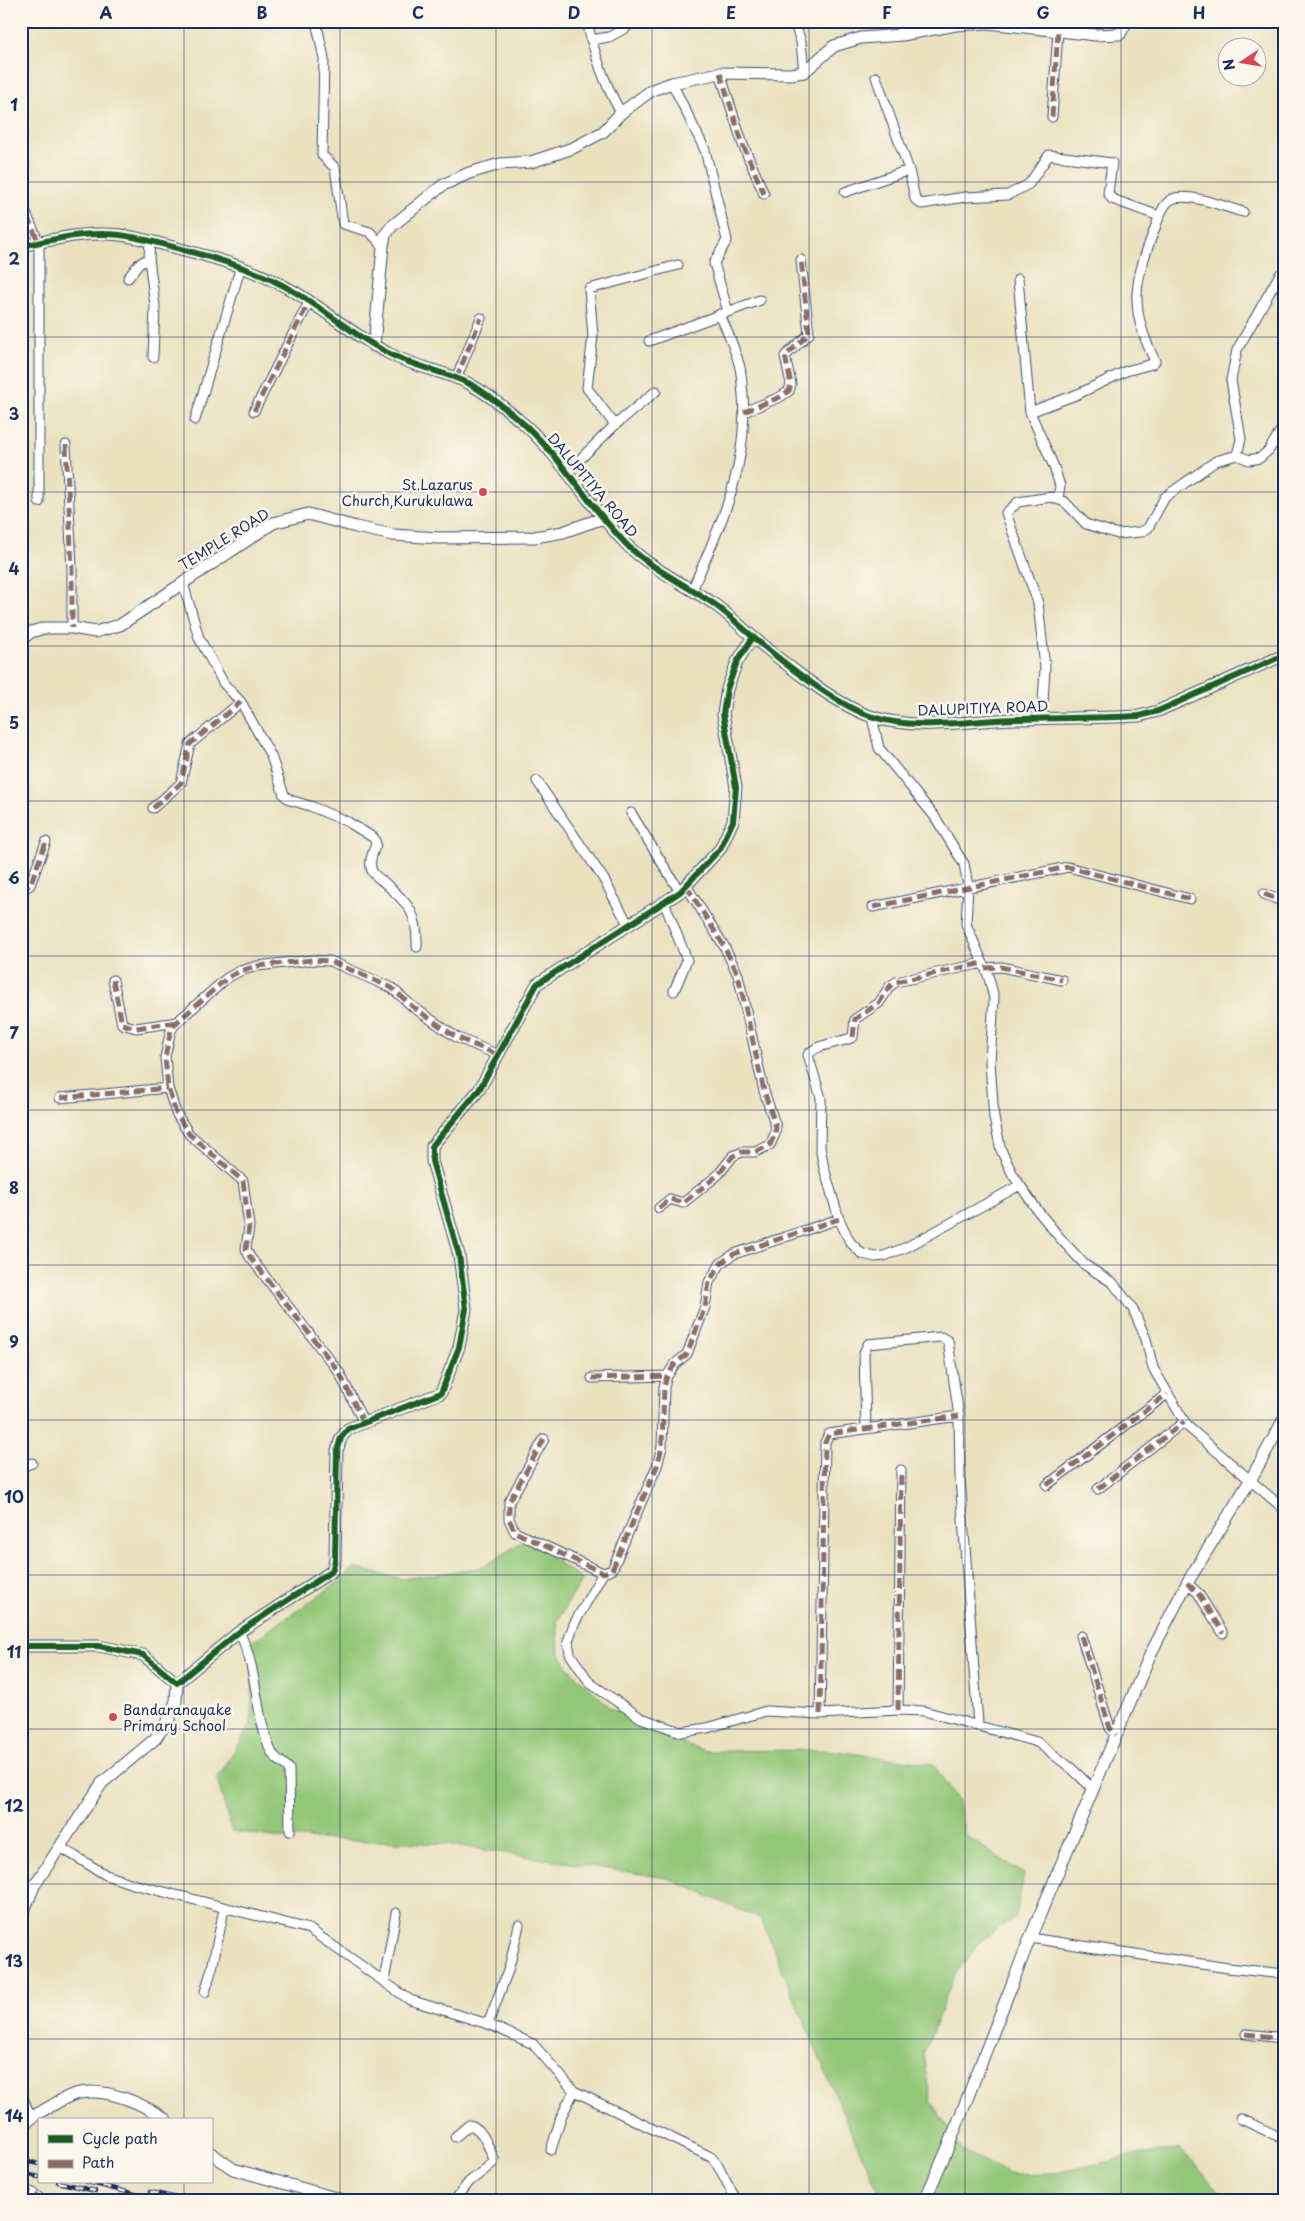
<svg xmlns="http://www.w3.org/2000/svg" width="1305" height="2221" font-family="'Playpen Sans',sans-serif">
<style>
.green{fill:#93c778;stroke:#577b6b}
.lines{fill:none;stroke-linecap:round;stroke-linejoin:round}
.minor-casing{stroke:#3a4a6d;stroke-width:11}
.tertiary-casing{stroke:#3a4a6d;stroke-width:13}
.minor{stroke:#fff;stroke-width:9}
.tertiary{stroke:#fff;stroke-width:11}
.rail-casing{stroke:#1b2f5e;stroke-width:4.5}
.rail{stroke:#fbf7ec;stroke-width:2.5;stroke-dasharray:8;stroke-linecap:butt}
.quiet{stroke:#8d6e63;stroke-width:5;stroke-dasharray:10 5;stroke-linecap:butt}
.cycleway-casing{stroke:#fbf7ec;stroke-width:9}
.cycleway{stroke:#1b5e20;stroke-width:6}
.grid{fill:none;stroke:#1b2f5e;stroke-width:1;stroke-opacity:0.55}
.poi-dot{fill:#d1495b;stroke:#fbf7ec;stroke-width:2}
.labels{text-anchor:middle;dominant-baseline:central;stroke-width:5;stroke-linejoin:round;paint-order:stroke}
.poi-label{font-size:14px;fill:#1b2f5e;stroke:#fbf7ec;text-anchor:end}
.street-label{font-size:14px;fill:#1b2f5e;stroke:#fbf7ec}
.neatline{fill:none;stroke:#1b2f5e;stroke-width:2}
.grid-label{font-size:16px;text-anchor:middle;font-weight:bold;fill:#1b2f5e}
</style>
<rect width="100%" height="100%" fill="#fbf7ec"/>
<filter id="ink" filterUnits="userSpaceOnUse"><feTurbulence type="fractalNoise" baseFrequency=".02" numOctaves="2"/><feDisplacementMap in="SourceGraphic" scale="10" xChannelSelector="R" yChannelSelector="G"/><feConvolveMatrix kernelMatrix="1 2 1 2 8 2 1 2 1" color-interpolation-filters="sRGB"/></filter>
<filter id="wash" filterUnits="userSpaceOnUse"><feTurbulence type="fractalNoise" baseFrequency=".0096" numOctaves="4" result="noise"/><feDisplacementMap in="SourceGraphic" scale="20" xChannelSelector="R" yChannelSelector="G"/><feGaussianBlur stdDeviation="1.12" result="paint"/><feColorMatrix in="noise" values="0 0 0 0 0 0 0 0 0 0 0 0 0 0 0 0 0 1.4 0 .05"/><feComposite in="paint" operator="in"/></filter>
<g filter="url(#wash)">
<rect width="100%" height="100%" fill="#eae1bf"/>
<path class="green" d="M526,1539l56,41 -25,41 2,32 13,19 39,36 50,27 44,16 122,-1 106,14 24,35 8,36 59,39 -8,42 -36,25 -26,36 -31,78 8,47 31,48 46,24 48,-1 80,-18 44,-6 48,51h-345l-39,-84 -83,-197 -94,-41 -221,-34 -174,-7 -40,-6 -15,-52 34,-55 2,-65 -4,-15 92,-64 13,-12 48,11 82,-12z"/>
</g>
<g filter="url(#ink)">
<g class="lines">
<defs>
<path id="minor" d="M316,21l8,37 -2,97 13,13 8,56 27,8 13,14
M587,21c7,32 18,64 34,92
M794,21l7,21 3,30
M898,21l4,14
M591,40l18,-3 17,-9
M720,73l23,72 21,49
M876,77l33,93 6,29 6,5 44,-7 43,-2 21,-11 20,-29 63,8 -4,30 4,6 47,17
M672,83l33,67 22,90 -13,23 14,49
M1052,117l6,-86
M845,192l64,-22
M21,202l18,41v259
M150,241l-1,17 6,48 -2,51
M128,278l11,-14 10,-6
M1018,279l12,133 24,55 6,19 -2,13
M649,341l111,-41
M456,379l25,-61
M254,411l55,-109
M744,412l36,-15 9,-6 2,-7 -6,-28 24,-22 -8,-74
M1030,412l48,-18 48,-23 26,-7 3,-3c-27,-55 -21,-78 0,-133 4,-10 8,-27 20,-30 19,-4 50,9 68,14
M195,420l46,-154
M615,425l41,-34
M66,445l6,123v60
M1237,455l4,-16 -10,-59 6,-30 43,-76h4
M567,472l48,-47 -28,-37 6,-53 -4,-46 89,-24
M183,583l16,55 25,46 17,18 30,54 13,39 6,5 20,6 38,16 26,16 2,6c-3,9 -8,18 -4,27 2,5 10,9 14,13 24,21 32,31 31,63
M692,590c28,-64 57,-123 51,-195 -1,-8 -1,-18 -3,-27 -4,-18 -13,-36 -20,-54
M872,717l7,31 56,69 29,47 4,22 -2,38 22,51 6,23 -4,64 4,56 7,32 12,25 25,36 22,27 25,27 28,18 20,26 13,30 7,29 34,58 97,83
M1042,719l3,-51 -7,-65 -32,-90 12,-11 33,-5 14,5 21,22 32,10 23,-2 7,-4 17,-31 51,-36 21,-6 12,5 11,-2 9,-8 15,-25
M537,781l66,97 25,46
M153,808l28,-25 9,-39 51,-42
M631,813l49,79
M21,891l9,-6 16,-43
M1264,894l20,8
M664,902l23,58 -13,31
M873,907l195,-40 122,32
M983,963l-87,19 -6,4 -11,17 -24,16 -2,18c-14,7 -36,6 -45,18l13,43 -1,49 4,21 15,51 11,23 12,12 13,3 9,-1 23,-9 113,-62
M985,968l16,-1 61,13
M113,980l9,44 14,4 41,-6
M60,1098l108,-10
M659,1208l11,-9 13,4 35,-28 15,-19 9,-4h13l15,-7 5,-11 1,-7 -12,-36 -26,-116 -14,-29 -37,-59
M592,1378l75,-2
M364,1423l-25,-51 -89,-115 -4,-8 3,-23 -6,-45 -54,-47 -13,-21 -8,-25 -3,-31 6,-27 6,-8 50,-44 13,-7 17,-5 55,-6 18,1 62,27 21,19 43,30 42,18
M866,1429l-2,-76 4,-9 73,-7 7,4 11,75 1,62 18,246
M544,1439l-35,63v17l6,13 88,41 9,-3 45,-104 5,-19 2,-60 3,-11 8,-12 12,-10 18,-47 4,-25 12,-19 13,-9 105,-35
M21,1467l11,-4
M1047,1485l120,-91
M1098,1489l86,-67
M603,1573l-29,51 -6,17 2,13 20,29 51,35 40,14 26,-4 59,-17 54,3 78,-4 26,1 113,31 34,26 22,21
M1187,1583l11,10 25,40
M239,1632c20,37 15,84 33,121 4,7 12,10 17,16l1,62
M1081,1636l29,92 6,7
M898,1710l3,-240
M820,1714l5,-272 4,-8 130,-18
M60,1847l46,28 27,9 176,45 101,71 78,24 45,20 41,47 137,66 7,8 18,35
M1030,1938l198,30 56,6
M384,1981l12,-68
M205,1992l7,-24 12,-59
M488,2024l21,-56 10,-43
M1246,2034l38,4
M1241,2119l43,20
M551,2150l10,-33 13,-26
M21,2189l12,4 9,7
M455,2200l14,-18 24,-19 1,-4c-6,-12 -11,-31 -25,-34l-14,12"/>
<path id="tertiary" d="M21,246c28,-5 54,-13 83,-12 23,0 46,7 69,13 42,11 82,22 120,44 33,19 62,46 97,63 25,13 53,17 78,29 20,11 40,27 57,42 39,36 66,84 104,122 25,23 57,38 85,57 14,10 26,22 39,33 29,25 82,67 117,79 47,16 99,4 147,3 41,-1 81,-1 122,-3l19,-5 126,-56
M374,346l9,-100 2,-11 7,-9 51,-41 26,-12 31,-9 31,-2 42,-14 30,-16 18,-19 31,-23 20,-7 48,-10 71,1 13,-2 30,-26 27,-8 41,-3 54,-10 32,-2 108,12 24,-1 7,-13
M21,640l10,-8 14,-4h27l23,4 25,-7 153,-102 35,-9 48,13 37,8 46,3 96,-1 28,-5 40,-14
M21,1646h78l44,9 34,28 62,-51 93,-61 3,-11 2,-109 4,-13 7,-9 93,-36 18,-46 7,-38 -7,-54 -27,-94v-15l47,-56 58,-106 143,-92 40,-43 13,-28 3,-34 -13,-73 4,-25 10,-27 16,-25
M21,1918l13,-32 68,-103 53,-44 14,-20 7,-18 1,-18
M21,2096l9,22
M21,2130c8,-12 17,-17 30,-24 7,-4 15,-9 24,-12 29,-8 68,9 91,26
M211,2153l22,16 110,31
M925,2200l24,-55 81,-207 120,-283 37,-72 64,-104 33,-60"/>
</defs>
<use href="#minor" class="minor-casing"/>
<use href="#tertiary" class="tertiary-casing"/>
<use href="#minor" class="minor"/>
<use href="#tertiary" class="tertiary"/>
<defs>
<path id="rail" d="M21,2160l18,4
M21,2173l18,4
M58,2182l37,9
M87,2182l72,18
M150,2192l27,6"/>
</defs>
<use href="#rail" class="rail-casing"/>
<use href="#rail" class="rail"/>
<path class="quiet" d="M720,73l23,72 21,49
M1052,117l6,-86
M21,202l18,41
M456,379l25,-61
M254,411l55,-109
M744,412l36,-15 9,-6 2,-7 -6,-28 24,-22 -8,-74
M66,445l6,123v60
M153,808l28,-25 9,-39 51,-42
M21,891l9,-6 16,-43
M1264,894l20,8
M873,907l195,-40 122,32
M985,968l16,-1 61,13
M113,980l9,44 14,4 41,-6
M853,1037l2,-18 24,-16 11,-17 6,-4 87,-19
M60,1098l108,-10
M659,1208l11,-9 13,4 35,-28 15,-19 9,-4h13l15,-7 5,-11 1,-7 -12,-36 -26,-116 -14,-29 -37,-59
M592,1378l75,-2
M364,1423l-25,-51 -89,-115 -4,-8 3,-23 -6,-45 -54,-47 -13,-21 -8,-25 -3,-31 6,-27 6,-8 50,-44 13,-7 17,-5 55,-6 18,1 62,27 21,19 43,30 42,18
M544,1439l-35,63v17l6,13 88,41 9,-3 45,-104 5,-19 2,-60 3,-11 8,-12 12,-10 18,-47 4,-25 12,-19 13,-9 105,-35
M1047,1485l120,-91
M1098,1489l86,-67
M1187,1583l11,10 25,40
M1081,1636l29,92 6,7
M898,1710l3,-240
M820,1714l5,-272 4,-8 130,-18
M1246,2034l38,4
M21,2189l12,4 9,7"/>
<defs>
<path id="cycleway" d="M21,246c28,-5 54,-13 83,-12 23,0 46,7 69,13 42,11 82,22 120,44 33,19 62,46 97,63 25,13 53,17 78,29 20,11 40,27 57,42 39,36 66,84 104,122 25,23 57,38 85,57 14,10 26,22 39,33 29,25 82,67 117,79 47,16 99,4 147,3 41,-1 81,-1 122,-3l19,-5 126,-56
M21,1646h78l44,9 34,28 62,-51 93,-61 3,-11 2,-109 4,-13 7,-9 93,-36 18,-46 7,-38 -7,-54 -27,-94v-15l47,-56 58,-106 143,-92 40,-43 13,-28 3,-34 -13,-73 4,-25 10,-27 16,-25"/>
</defs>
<use href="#cycleway" class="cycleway-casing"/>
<use href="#cycleway" class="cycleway"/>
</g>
</g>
<path class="grid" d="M184,21v2099M340,21v2179M496,21v2179M652,21v2179M809,21v2179M965,21v2179M1121,21v2179M21,182h1263M21,337h1263M21,492h1263M21,646h1263M21,801h1263M21,956h1263M21,1110h1263M21,1265h1263M21,1420h1263M21,1575h1263M21,1729h1263M21,1884h1263M21,2039h1263M184,2182v18"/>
<g class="poi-dot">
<circle cx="483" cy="492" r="5"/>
<circle cx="113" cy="1717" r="5"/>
</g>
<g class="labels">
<g class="poi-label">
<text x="473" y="484">St.Lazarus<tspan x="473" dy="16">Church,Kurukulawa</tspan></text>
<text x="123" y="1709" text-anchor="start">Bandaranayake<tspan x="123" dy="16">Primary School</tspan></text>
</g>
<g class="street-label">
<text transform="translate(593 485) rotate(50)">DALUPITIYA ROAD</text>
<text transform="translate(224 539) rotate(-32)">TEMPLE ROAD</text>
<text transform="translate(983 708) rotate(-2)">DALUPITIYA ROAD</text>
</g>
</g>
<rect width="1305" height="2221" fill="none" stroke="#fbf7ec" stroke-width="55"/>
<rect x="38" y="2118" width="175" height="65" fill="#fbf7ec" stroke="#a1a7b3"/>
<rect x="48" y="2135" width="25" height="8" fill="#1b5e20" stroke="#a1a7b3"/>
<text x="82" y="2144" font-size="15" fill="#1b2f5e">Cycle path</text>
<rect x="48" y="2160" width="25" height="8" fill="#8d6e63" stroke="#a1a7b3"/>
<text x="82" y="2168" font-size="15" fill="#1b2f5e">Path</text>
<g transform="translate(1242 62) rotate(258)"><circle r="24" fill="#fbf7ec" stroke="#a1a7b3"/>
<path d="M0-4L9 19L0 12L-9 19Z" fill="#d1495b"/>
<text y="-8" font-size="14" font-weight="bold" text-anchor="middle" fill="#1b2f5e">N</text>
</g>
<rect x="28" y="28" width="1250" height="2166" class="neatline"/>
<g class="grid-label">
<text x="106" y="19">A</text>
<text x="262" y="19">B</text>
<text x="418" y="19">C</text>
<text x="574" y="19">D</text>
<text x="731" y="19">E</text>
<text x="887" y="19">F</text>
<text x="1043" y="19">G</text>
<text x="1199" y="19">H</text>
<text x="14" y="111">1</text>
<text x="14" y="265">2</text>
<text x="14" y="420">3</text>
<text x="14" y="575">4</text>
<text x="14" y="729">5</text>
<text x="14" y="884">6</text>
<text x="14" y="1039">7</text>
<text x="14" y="1194">8</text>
<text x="14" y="1348">9</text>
<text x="14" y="1503">10</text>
<text x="14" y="1658">11</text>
<text x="14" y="1812">12</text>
<text x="14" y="1967">13</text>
<text x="14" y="2122">14</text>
</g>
</svg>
